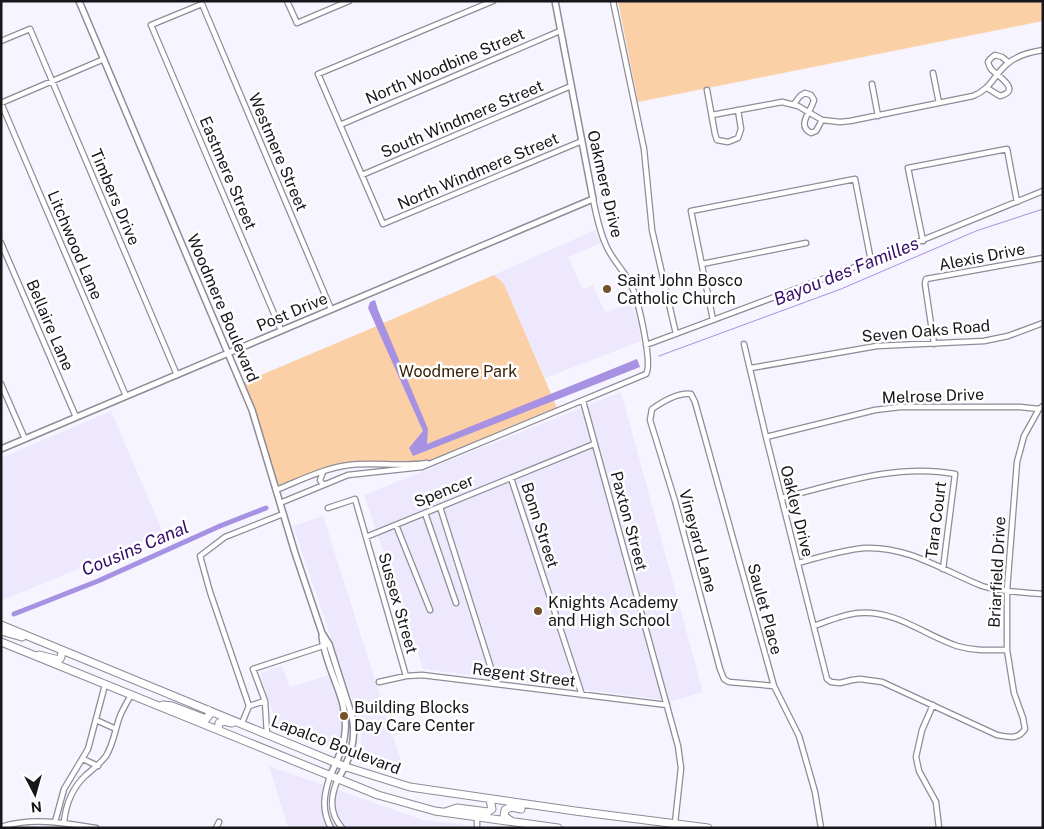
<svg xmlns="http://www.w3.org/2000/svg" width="1044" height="829" font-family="'Public Sans',sans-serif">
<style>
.built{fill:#ede8fd}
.green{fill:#fbd0a7}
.water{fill:#a791e2}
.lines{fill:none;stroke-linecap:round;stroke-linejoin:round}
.stream{stroke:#a791e2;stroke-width:1}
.canal{stroke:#a791e2;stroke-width:5}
.minor-casing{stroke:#8e8c98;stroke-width:7}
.tertiary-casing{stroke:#8e8c98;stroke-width:8}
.primary-casing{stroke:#8e8c98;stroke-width:9}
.minor{stroke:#fff;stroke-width:4.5}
.tertiary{stroke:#fff;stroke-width:5}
.primary{stroke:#fff;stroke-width:7}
.poi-dot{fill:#75512b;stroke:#fff;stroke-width:2}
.labels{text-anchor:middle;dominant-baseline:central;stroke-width:5;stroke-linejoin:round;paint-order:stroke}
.street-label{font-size:16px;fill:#17161a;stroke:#fff}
.poi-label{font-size:16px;fill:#17161a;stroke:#fff;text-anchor:start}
.park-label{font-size:16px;fill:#3e2305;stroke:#fff}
.water-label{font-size:18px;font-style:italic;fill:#370e6d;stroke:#fff}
</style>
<rect width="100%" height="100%" fill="#f6f4fe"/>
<path class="built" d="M595,230l5,13 -32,14 15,33 10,-5 12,27 27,-9 5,14 4,24 -96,37 -41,-94 -10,-9z
M621,392l82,300 -30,9 -250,-32 -59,-174z
M111,411l52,122 -162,68v-143z
M323,516l79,249 -6,2 -36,-13 2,-26 -69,-202z
M282,666l8,21 39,-12 13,43 -2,25 -10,5 -53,-23 -17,-52z
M269,766l154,54 68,8h-203z"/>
<path class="green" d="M618,1h425v20l-405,81z
M494,275l10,9 54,126 -125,52 -96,5 -61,23 -34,-107 130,-55z"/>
<path class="water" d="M375,300l3,10 50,119 -1,15 210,-85 3,8 -227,89 -4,-8 14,-17 -55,-123 2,-6z"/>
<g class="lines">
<path class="stream" d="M659,356l182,-67 135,-58 67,-22"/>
<path class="canal" d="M14,614l84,-33 122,-55 46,-18"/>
<defs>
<path id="minor" d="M287,1l10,22 52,-22
M493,1l-175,73 65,150 199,-83
M613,1l31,148 8,81 24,104
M1,41l29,-12 147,346
M933,73l6,30
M872,84l6,32
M987,88l13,8c23,-6 -4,-21 -9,-27 -2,-3 -2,-3 -3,-7l2,-3 5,-4 7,2 6,5
M707,90l8,44 2,6 11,2 10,-4 3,-9 -3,-19
M1,103l125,293
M1,103l103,-44
M794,104l6,-8 5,-3 6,2 3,5c-3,12 -18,25 -3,33l5,-2 6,-11
M712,115l70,-13 16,4 24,14 18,2 10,-1 123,-25c18,-7 20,-20 34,-32 10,-9 23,-12 36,-14
M340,125l220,-94
M362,175l209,-89
M923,241l-15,-73 99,-19 10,53
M1,243l75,174
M702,264l104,-21
M713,320l-22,-109 164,-32 16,82
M281,330l-130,-305 51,-21 129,305
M744,344l22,93 61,242 4,3 9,1 12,-3 8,-1 22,3 115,53c12,2 21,5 28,-6l-2,-11 -9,-25 -7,-43v-60l10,-128 7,-26 15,-27 4,-3
M934,344l-9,-60 1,-5 117,-21
M646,345l225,-84 172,-70
M751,368l126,-22 107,-5 24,-5 35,-13
M1,384l24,55
M583,401l95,345 3,22 -6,55
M766,437l109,-27 25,-3h120l19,2
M323,472l-3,8 2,4h3
M511,478l71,217
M276,490c23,-9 48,-22 73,-25 26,-3 52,2 78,-2
M781,498c57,-14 115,-35 174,-24l-12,95
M280,503l68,-28 74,-8 224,-93c7,-10 -8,-76 -15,-89 -7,-15 -20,-26 -26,-42 -6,-14 -9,-29 -12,-44
M440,507l56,177
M328,508l27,-9 51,177
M425,513l31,90
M396,525l34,85
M366,537l228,-93
M798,563c22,-6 44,-13 67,-15 43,-2 79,23 117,38 17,6 42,6 61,8
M814,626c14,-5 30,-12 45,-13 37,-3 65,22 98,33 17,5 33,4 50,4
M379,682l27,-6 16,-1 245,30
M774,686l-45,-4 -5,-3 -4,-10 -45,-168 -25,-81 2,-11c10,-7 26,-17 39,-15l4,8 79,284 25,50 16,56 6,36
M265,701l-16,5 -39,-114 -10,-36 25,-19 58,-23
M933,705l-11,25 -6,27 3,14 17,31 3,26
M96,720l20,9
M242,723l7,-17
M267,734l-2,-33 -12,-32 73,-24
M83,759l15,7
M330,776c-6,18 -9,34 1,52
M338,779c-8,18 -9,34 4,49
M55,822l9,-33 24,-40 17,-64
M64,822c2,-19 8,-34 22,-47 8,-7 14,-11 20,-19 8,-13 9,-27 14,-40 3,-7 7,-14 11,-21
M1,827c31,-10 64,-4 95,1
M216,828l3,-6
M477,828v-11"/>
<path id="tertiary" d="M79,1l173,409 43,143 27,80 7,11 23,72c5,24 -2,43 -14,63
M1,449l592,-250 -38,-198
M322,636c3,33 27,62 23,96 -1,15 -9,31 -15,44"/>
<path id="primary" d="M1,625l345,142 64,20 165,24 133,17
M1,631l21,6
M1,642l377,153 57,16 123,17
M39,655l20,5 2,-3 1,-6
M163,705l9,1 34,13 4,-5 -2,-4
M218,730l1,-7 4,-2 9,2
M445,812l12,-4 31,4 4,-3 -2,-9
M511,821l-7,-5 1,-6 6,-3 10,2"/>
</defs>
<use href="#minor" class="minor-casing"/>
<use href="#tertiary" class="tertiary-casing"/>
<use href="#primary" class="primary-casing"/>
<use href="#minor" class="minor"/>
<use href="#tertiary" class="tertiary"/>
<use href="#primary" class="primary"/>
</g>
<g class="poi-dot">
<circle cx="607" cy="289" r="5"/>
<circle cx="538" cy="611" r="5"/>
<circle cx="344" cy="716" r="5"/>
</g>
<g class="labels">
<g class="street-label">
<text transform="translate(445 66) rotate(-23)">North Woodbine Street</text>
<text transform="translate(462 119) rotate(-23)">South Windmere Street</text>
<text transform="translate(278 152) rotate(67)">Westmere Street</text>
<text transform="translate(478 171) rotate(-23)">North Windmere Street</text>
<text transform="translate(228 173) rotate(67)">Eastmere Street</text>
<text transform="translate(605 184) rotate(77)">Oakmere Drive</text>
<text transform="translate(115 197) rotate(67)">Timbers Drive</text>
<text transform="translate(75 245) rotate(67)">Litchwood Lane</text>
<text transform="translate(982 257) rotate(-11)">Alexis Drive</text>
<text transform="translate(223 308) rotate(67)">Woodmere Boulevard</text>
<text transform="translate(292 312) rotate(-23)">Post Drive</text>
<text transform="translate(50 325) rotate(67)">Bellaire Lane</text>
<text transform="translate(926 331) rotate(-5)">Seven Oaks Road</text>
<text transform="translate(933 396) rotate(-2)">Melrose Drive</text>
<text transform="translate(444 491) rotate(-22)">Spencer</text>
<text transform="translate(797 511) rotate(76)">Oakley Drive</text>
<text transform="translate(936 520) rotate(-83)">Tara Court</text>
<text transform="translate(629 521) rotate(75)">Paxton Street</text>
<text transform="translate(540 525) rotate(72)">Bonn Street</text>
<text transform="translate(698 541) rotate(75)">Vineyard Lane</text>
<text transform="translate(997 572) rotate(-87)">Briarfield Drive</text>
<text transform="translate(398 603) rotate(74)">Sussex Street</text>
<text transform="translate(765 609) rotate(75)">Saulet Place</text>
<text transform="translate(524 675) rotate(7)">Regent Street</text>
<text transform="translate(336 745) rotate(21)">Lapalco Boulevard</text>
</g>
<g class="poi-label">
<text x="617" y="280">Saint John Bosco<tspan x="617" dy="18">Catholic Church</tspan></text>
<text x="548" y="602">Knights Academy<tspan x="548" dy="18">and High School</tspan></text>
<text x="354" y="707">Building Blocks<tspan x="354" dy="18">Day Care Center</tspan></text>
</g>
<g class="park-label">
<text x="458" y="371">Woodmere Park</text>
</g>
<g class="water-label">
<text transform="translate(846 271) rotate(-22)">Bayou des Familles</text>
<text transform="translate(135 548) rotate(-23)">Cousins Canal</text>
</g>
</g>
<rect width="1044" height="829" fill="none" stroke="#17161a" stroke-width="5"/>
<g transform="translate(35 794) rotate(174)" stroke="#ffffff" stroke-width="4" paint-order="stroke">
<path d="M0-4L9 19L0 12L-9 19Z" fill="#17161a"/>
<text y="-8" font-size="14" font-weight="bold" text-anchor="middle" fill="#17161a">N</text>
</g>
</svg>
